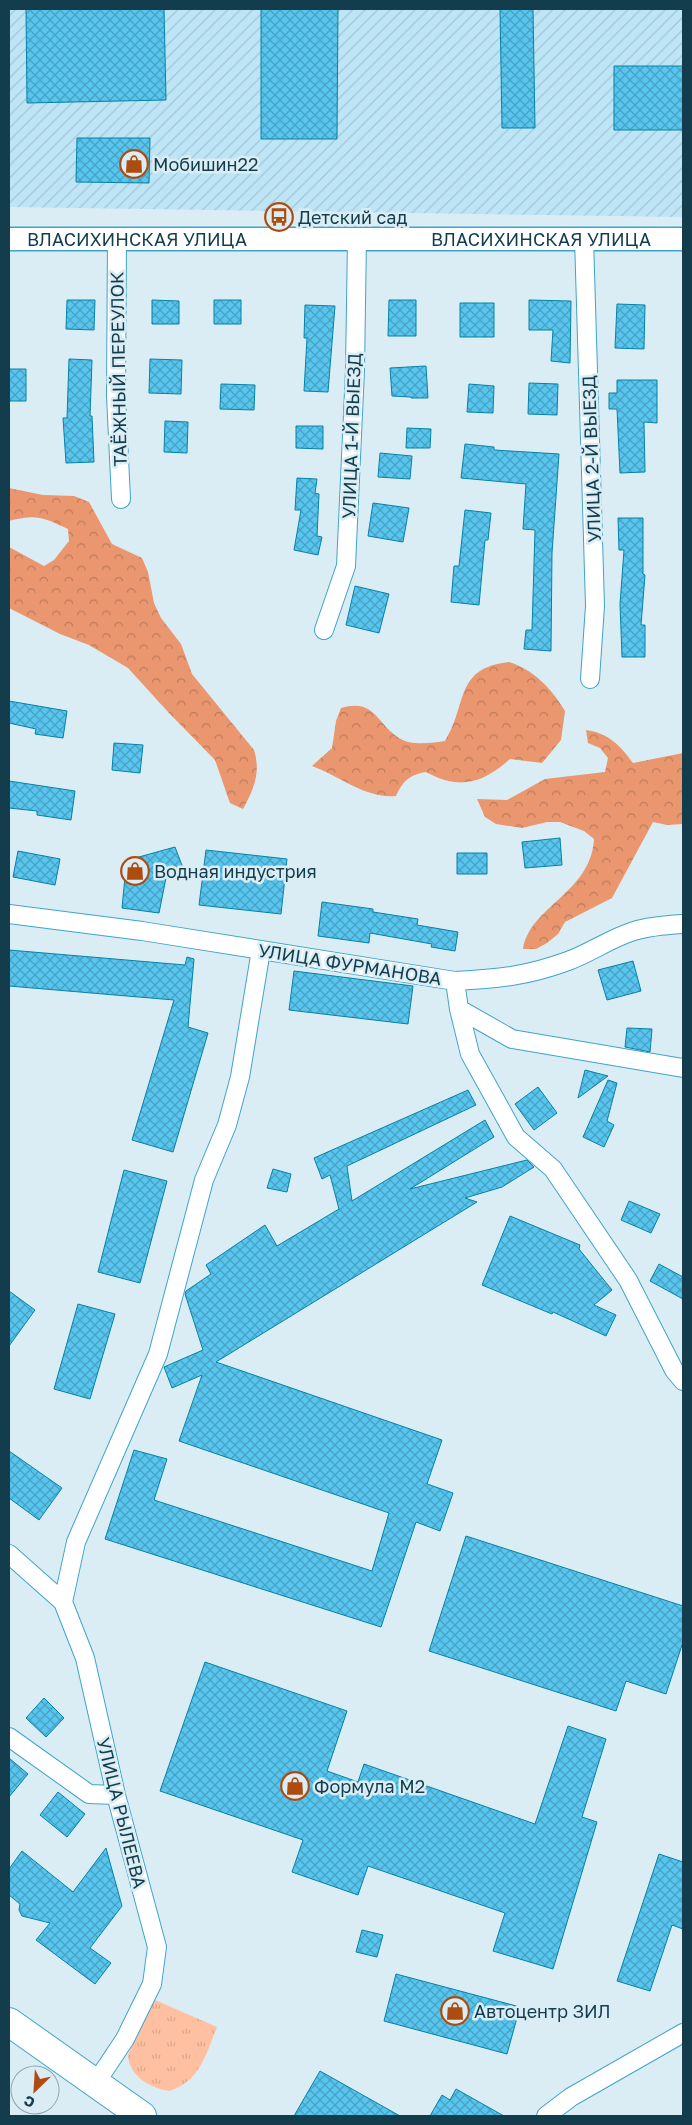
<svg xmlns="http://www.w3.org/2000/svg" width="692" height="2125" font-family="'Golos Text',sans-serif">
<style>
.industrial{fill:url(#industrial-furrows)}
.grass{fill:url(#grass-tufts)}
.forest{fill:url(#forest-crowns)}
.building{fill:url(#building-cross-hatch);stroke:#0582a5}
.lines{fill:none;stroke-linecap:round;stroke-linejoin:round}
.minor-casing{stroke:#3fa4c9;stroke-width:20}
.tertiary-casing{stroke:#3fa4c9;stroke-width:25}
.primary-casing{stroke:#3fa4c9;stroke-width:30}
.minor{stroke:#fff;stroke-width:18}
.tertiary{stroke:#fff;stroke-width:22}
.primary{stroke:#fff;stroke-width:28}
.labels{text-anchor:middle;dominant-baseline:central;stroke-width:5;stroke-linejoin:round;paint-order:stroke}
.poi-label{font-size:18px;fill:#133d4d;stroke:#dbedf4;text-anchor:start}
.street-label{font-size:18px;fill:#133d4d;stroke:#dbedf4}
</style>
<defs>
<pattern id="industrial-furrows" width="10" height="10" patternUnits="userSpaceOnUse" patternTransform="scale(1.25)"><rect width="10" height="10" fill="#bee5f6"/><path d="M-1 1l2-2M0 10L10 0M9 11l2-2" fill="none" stroke="#a2c5d5"/></pattern>
<pattern id="grass-tufts" width="24" height="20" patternUnits="userSpaceOnUse" patternTransform="scale(1.25)"><rect width="24" height="20" fill="#ffc0a2"/><path d="M3 7l-1-3M5 7V3M7 7l1-3M15 17l-1-3M17 17v-4M19 17l1-3" fill="none" stroke="#daa68d"/></pattern>
<pattern id="forest-crowns" width="20" height="18" patternUnits="userSpaceOnUse" patternTransform="scale(1.25)"><rect width="20" height="18" fill="#ea966e"/><path d="M2 6a3 3 0 1 1 6 0M12 15a3 3 0 1 1 6 0" fill="none" stroke="#bc7c5d"/></pattern>
<pattern id="building-cross-hatch" width="8" height="8" patternUnits="userSpaceOnUse" patternTransform="scale(1.25)"><rect width="8" height="8" fill="#57c5ee"/><path d="M0 0l8 8M0 8l8-8" fill="none" stroke="#47a1c3"/></pattern>
</defs>
<rect width="100%" height="100%" fill="#dbedf4"/>
<path class="industrial" d="M9,9h674v208l-674,-10z"/>
<path class="grass" d="M153,1999l64,28c-11,27 -17,55 -48,64 -19,-3 -40,-15 -41,-36z"/>
<path class="forest" d="M9,488l34,7 31,1 15,6 23,42 30,14 6,14 6,31 7,15 20,26 11,30 62,76c7,23 0,38 -11,59l-13,-6 -15,-43 -46,-47 -41,-45 -39,-23 -29,-11 -51,-26v-61l35,19 10,-6 15,-19 -1,-12c-26,-12 -31,-15 -59,-8z
M509,662c25,8 42,26 56,49l-4,29 -19,23 -32,-4c-28,25 -51,31 -84,13 -17,3 -23,9 -30,24 -30,3 -56,-20 -84,-30l20,-18 4,-27 5,-13c34,-10 35,15 58,30 12,8 33,5 46,3 23,-37 9,-73 64,-79z
M586,730c22,3 34,15 47,33l50,-10v71l-16,1 -14,-3 -41,76 -47,24 -7,12 -11,9 -11,6h-13c7,-43 68,-56 71,-110l-10,-8 -24,-9h-13l-25,6 -26,-4 -11,-7 -8,-18 30,1 38,-21 60,-7 3,-14 -8,-10 -12,-5z"/>
<path class="building" d="M26,9h138l2,91 -139,3z
M261,9h77l-1,130h-76z
M500,9h33l2,119h-33z
M614,66h69v64h-69z
M77,138h73l-1,45 -73,-1z
M67,300h28l-1,30 -28,-1z
M152,300l27,1v23h-27z
M214,300h27v24h-27z
M389,300h27v36h-28z
M529,300l42,1 -1,62 -19,-2 2,-31h-24z
M460,303h34v34h-34z
M617,304l28,1 -1,44 -29,-1z
M305,305l30,1 -7,86 -24,-1 3,-53h-3z
M69,359l23,1 -2,56h2l2,46 -28,1 -3,-45h4z
M150,359l32,1 -1,34 -32,-1z
M426,366l2,32h-17v-1l-19,-1 -2,-28z
M9,369h17v32h-17z
M617,380h40v43l-13,-1 1,50 -25,1 -3,-64h-8v-16h8z
M529,383l29,1 -1,31 -29,-1z
M221,384l34,1 -1,25 -34,-1z
M469,384l25,2 -1,27 -26,-1z
M165,421l23,1 -1,31 -23,-1z
M296,426h27v23l-27,-1z
M407,428l24,1 -1,19h-24z
M465,444l29,3v3l65,4 -7,99 -1,98 -27,-2 2,-19h6l3,-100 -12,-1 3,-45 -65,-6z
M380,453l32,3 -2,23 -32,-2z
M297,478l20,1 -2,14 4,1 -2,42 5,1 -4,18 -24,-5 7,-40h-6z
M373,503l36,5 -6,34 -35,-6z
M465,510l26,3 -3,27h-3l-6,65 -28,-3 3,-36h5z
M618,518h25v56l2,1 -4,50h4v32h-23l-2,-53 4,-54h-5z
M355,586l34,8 -10,39 -33,-8z
M9,701l58,10 -4,27 -28,-4 1,-5 -27,-6z
M114,743l29,2 -3,28 -28,-3z
M9,781l66,10 -4,29 -34,-5v-4l-28,-3z
M560,838l2,27 -37,3 -3,-26z
M175,847l8,21 -16,5 -8,40 -37,-5 3,-31 -2,-10 5,-7z
M206,850l81,9 -6,55 -82,-9z
M18,851l42,8 -5,26 -42,-8z
M457,853h30v21h-30z
M322,902l51,7v3l45,7 -1,6 41,7 -3,19 -24,-4 1,-3 -62,-11 -1,10 -51,-7z
M9,950l176,15 2,-8 7,2 -6,68 20,6 -35,119 -41,-12 42,-140 -165,-14z
M633,961l8,30 -34,9 -9,-30z
M294,971l119,15 -5,38 -119,-14z
M627,1028l25,1 -2,23 -25,-5z
M585,1070l23,6 -30,22z
M608,1080l9,3 -10,38 7,4 -10,22 -21,-10z
M538,1087l19,26 -23,17 -19,-26z
M468,1090l8,15 -129,61 5,35 133,-81 9,17 -84,52 117,-29 7,7 -32,20 -37,11 12,4 -261,160 226,78 -15,44 26,9 -13,38 -24,-9 -35,105 -276,-88 29,-89 33,9 -13,41 218,71 17,-58 -210,-72 23,-66 -30,13 -8,-21 39,-17 -18,-56 1,-3 25,-17 -5,-9 59,-40 12,21 62,-37 -9,-34 -8,4 -8,-21z
M273,1169l18,5 -4,18 -20,-4z
M124,1170l43,11 -27,102 -42,-11z
M629,1201l31,13 -9,19 -30,-13z
M510,1216l70,29 -1,4 33,41 -18,15 22,10 -10,21 -53,-24 -1,2 -70,-29z
M659,1264l24,13v22l-33,-18z
M9,1291l26,19 -26,36z
M78,1304l37,10 -25,85 -36,-10z
M9,1451l53,37 -23,32 -30,-22z
M466,1536l217,70v36l-17,52 -40,-13 -10,30 -187,-60z
M205,1662l142,49 -20,60 31,11 6,-18 171,60 33,-98 38,13 -24,78 15,5 -44,147 -60,-18 12,-38 -137,-47 -10,29 -66,-23 11,-32 -143,-49z
M44,1698l20,20 -18,19 -20,-19z
M9,1758l19,16 -19,23z
M58,1792l27,22 -18,23 -27,-22z
M106,1848l16,58 -32,42 21,15 -16,21 -59,-44 14,-17 -28,-7 -3,-6 1,-6 -11,-9v-26l13,-18 51,41z
M659,1854l24,8v67l-11,-4 -22,66 -33,-10z
M362,1930l21,5 -6,22 -21,-5z
M396,1974l124,33 -13,47 -123,-33z
M320,2071l80,45h-106z
M456,2089l48,27h-74l12,-21 8,5z"/>
<g class="lines">
<defs>
<path id="minor" d="M584,238l11,368 -5,73
M117,239l-1,157 5,103
M324,630l22,-64 9,-196 2,-132
M9,914l133,17 313,50c43,-2 72,-5 113,-20 22,-8 43,-23 66,-30 16,-5 33,-6 49,-7
M455,981l4,28 53,30 171,29
M459,1009l11,45 46,83 37,32 75,111 46,90 9,11
M9,1554l54,48 22,56 31,137 41,152 -5,37 -27,55 -30,45
M63,1602l13,-60 82,-188 46,-174 23,-55 13,-48 21,-127
M9,1737l80,57 27,1
M546,2116l25,-19 112,-64"/>
<g id="tertiary">
<path id="s1" d="M9,239h674"/>
</g>
<path id="primary" d="M9,2022l133,94"/>
</defs>
<use href="#minor" class="minor-casing"/>
<use href="#tertiary" class="tertiary-casing"/>
<use href="#primary" class="primary-casing"/>
<use href="#minor" class="minor"/>
<use href="#tertiary" class="tertiary"/>
<use href="#primary" class="primary"/>
</g>
<defs>
<symbol id="shop-ring" viewBox="-11 -11 22 22"><circle r="9.5" fill="#dbedf4" stroke="#ae4c10" stroke-width="1.5"/><path d="M-5-2.5h2.3a2.7 3.5 0 0 1 5.4 0H5L5.5 6h-11ZM-1.5-2.5h3a1.5 2.3 0 0 0-3 0Z" fill="#ae4c10"/></symbol>
<symbol id="bus-ring" viewBox="-11 -11 22 22"><circle r="9.5" fill="#dbedf4" stroke="#ae4c10" stroke-width="1.5"/><path d="M-5-6H5V4H4V6H2V4H-2V6H-4V4H-5ZM-3.5-4V0h7V-4ZM-3.5 1.2v1.5H-2V1.2ZM2 1.2v1.5H3.5V1.2Z" fill="#ae4c10"/></symbol>
</defs>
<g fill-rule="evenodd">
<use href="#shop-ring" x="118" y="148" width="32" height="32"/>
<use href="#bus-ring" x="263" y="201" width="32" height="32"/>
<use href="#shop-ring" x="119" y="855" width="32" height="32"/>
<use href="#shop-ring" x="279" y="1770" width="32" height="32"/>
<use href="#shop-ring" x="439" y="1995" width="32" height="32"/>
</g>
<g class="labels">
<g class="poi-label">
<text x="153" y="164">Мобишин22</text>
<text x="298" y="217">Детский сад</text>
<text x="154" y="871">Водная индустрия</text>
<text x="314" y="1786">Формула М2</text>
<text x="474" y="2011">Автоцентр ЗИЛ</text>
</g>
<g class="street-label">
<text stroke="none"><textPath href="#s1" startOffset="532">ВЛАСИХИНСКАЯ УЛИЦА</textPath></text>
<text stroke="none"><textPath href="#s1" startOffset="128">ВЛАСИХИНСКАЯ УЛИЦА</textPath></text>
<text transform="translate(118 369) rotate(-91)">ТАЁЖНЫЙ ПЕРЕУЛОК</text>
<text transform="translate(351 436) rotate(-88)">УЛИЦА 1-Й ВЫЕЗД</text>
<text transform="translate(591 459) rotate(-92)">УЛИЦА 2-Й ВЫЕЗД</text>
<text transform="translate(350 964) rotate(9)">УЛИЦА ФУРМАНОВА</text>
<text transform="translate(122 1813) rotate(76)">УЛИЦА РЫЛЕЕВА</text>
</g>
</g>
<rect width="692" height="2125" fill="none" stroke="#133d4d" stroke-width="20"/>
<g transform="translate(35 2090) rotate(205)"><circle r="24" fill="#dbedf4" stroke="#8ba7b1"/>
<path d="M0-4L9 19L0 12L-9 19Z" fill="#ae4c10"/>
<text y="-8" font-size="14" font-weight="bold" text-anchor="middle" fill="#133d4d">С</text>
</g>
</svg>
